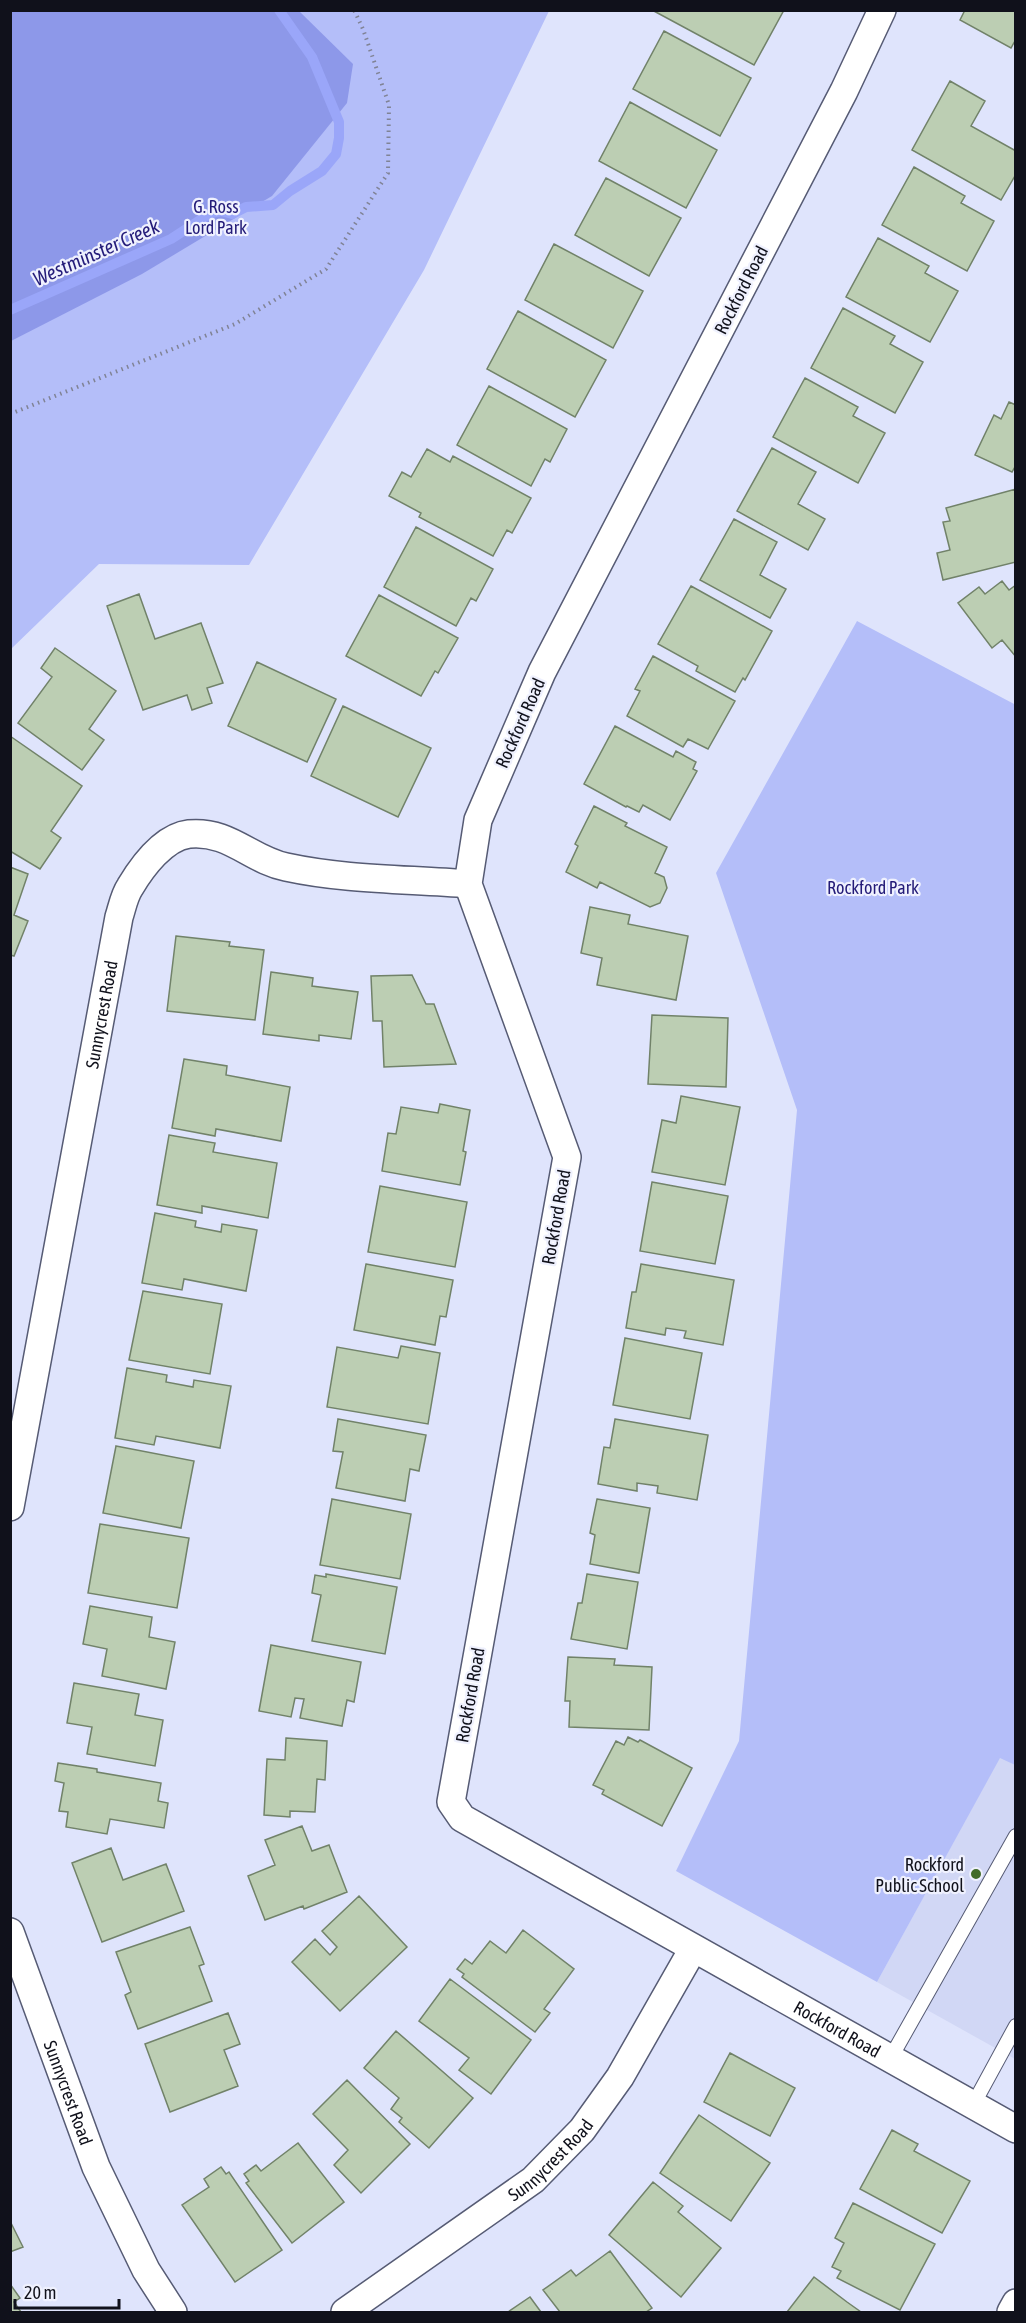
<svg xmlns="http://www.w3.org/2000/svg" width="1026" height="2323" font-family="'Asap Condensed',sans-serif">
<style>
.built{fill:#d1d7f5}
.green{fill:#b4bef9}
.forest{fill:#8d98e9}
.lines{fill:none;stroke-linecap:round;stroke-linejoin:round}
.stream{stroke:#9aa6f9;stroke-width:10}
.building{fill:#bcceb3;stroke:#718269;stroke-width:1.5}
.lane-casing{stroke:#565b74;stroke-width:16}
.street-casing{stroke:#565b74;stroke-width:30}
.path{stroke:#808395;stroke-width:4;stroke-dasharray:1.5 4.5;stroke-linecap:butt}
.lane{stroke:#fff;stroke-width:14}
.street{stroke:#fff;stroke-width:27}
.poi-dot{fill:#426c28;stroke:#eff1fe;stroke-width:2}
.labels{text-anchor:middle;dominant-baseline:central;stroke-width:4.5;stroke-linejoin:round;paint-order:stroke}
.park-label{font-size:18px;fill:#231b78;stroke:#eff1fe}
.street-label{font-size:18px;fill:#10111b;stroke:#eff1fe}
.poi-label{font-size:18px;fill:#10111b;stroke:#eff1fe;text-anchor:end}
.water-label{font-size:20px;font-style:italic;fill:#241c7a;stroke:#eff1fe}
</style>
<rect width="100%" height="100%" fill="#dfe4fc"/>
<path class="built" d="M1000,1757l15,8v294l-138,-77z"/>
<path class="green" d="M11,11h538l-125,259 -175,295 -150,-1 -88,85z
M857,621l159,84 -1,1060 -15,-7 -123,224 -201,-111 63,-130 58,-631 -81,-237z"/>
<path class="forest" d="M11,10l288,1 54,53 -6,39 -75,93 -130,78 -131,67z"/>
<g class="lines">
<path class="stream" d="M10,310l161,-71 40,-26 10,-2 11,3 14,-7 27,-2 17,-14 32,-20 14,-17 3,-16v-16l-27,-65 -33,-47"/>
</g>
<path class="building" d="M652,10h132l-30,55z
M965,10h51v29l-5,9 -51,-28z
M664,31l87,47 -31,58 -87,-47z
M950,81l35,20 -14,25 45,25v23l-15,26 -89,-50z
M630,102l87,48 -31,58 -87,-47z
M914,167l51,29 -4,7 33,18 -27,50 -85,-46z
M606,178l75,40 -32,58 -74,-41z
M878,238l51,28 -4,7 33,18 -28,51 -84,-45z
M554,244l89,47 -30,57 -88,-48z
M843,308l52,28 -5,8 33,18 -28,51 -84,-45z
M518,311l88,49 -31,57 -88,-48z
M805,378l53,29 -5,9 32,17 -27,50 -85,-46z
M489,386l78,43 -17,33 -5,-3 -14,27 -74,-41z
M1009,402l7,3v60l-4,7 -37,-17 19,-40 7,4z
M772,448l44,24 -18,32 27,15 -17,31 -71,-39z
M427,449l23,13 3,-6 78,42 -19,35 -5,-3 -14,26 -74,-39 2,-4 -32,-17 13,-24 9,5z
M1016,489v73l-73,18 -6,-27 13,-3 -7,-28 7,-1 -4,-13z
M734,519l43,23 -17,33 26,14 -16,29 -70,-38z
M416,527l77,42 -17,32 -5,-3 -15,28 -72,-39z
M1002,581l7,9 7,-5v72l-14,-17 -10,8 -34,-45 21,-16 6,7z
M691,586l81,45 -27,49 -2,-2 -8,14 -39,-21 2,-5 -40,-22z
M139,594l16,45 46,-16 22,60 -16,5 5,15 -20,7 -5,-15 -44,15 -36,-104z
M379,595l79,43 -20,35 -3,-2 -14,25 -75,-40z
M55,648l61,43 -27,38 15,11 -22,30 -64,-47 34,-46 -11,-9z
M653,656l82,45 -27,48 -20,-10 -5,8 -56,-31 13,-25 -5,-2z
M257,662l79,37 -29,63 -79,-36z
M343,706l88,42 -33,69 -87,-41z
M615,726l58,31 3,-6 20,11 -3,7 4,2 -27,49 -27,-15 -4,7 -12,-6 -1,1 -42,-23z
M10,736l72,50 -31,45 10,7 -21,31 -30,-18z
M594,806l33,17 -2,3 42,21 -12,26 9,4 3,11 -7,15 -10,4 -50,-25 -3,6 -31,-16 12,-26 -3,-2z
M10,867l18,7 -14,41 14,6 -14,35 -4,-1z
M590,907l40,8 -2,9 60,12 -12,64 -79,-15 5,-27 -21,-5z
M176,936l54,6 -1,4 35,4 -9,70 -88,-9z
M271,972l42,6 -1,8 46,6 -7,47 -32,-4v6l-56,-7z
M412,975l14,29h8l22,60 -72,3 -2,-46h-9l-2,-45z
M652,1015l76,3 -2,69 -78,-3z
M184,1059l43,7 -1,9 64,12 -9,54 -65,-12 -1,7 -43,-8z
M681,1096l59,11 -15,78 -73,-13 10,-52 14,3z
M440,1104l30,6 -7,41 3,1 -6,33 -78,-14 6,-38 8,1 5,-27 37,6z
M169,1135l46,8 -2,9 64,11 -9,55 -66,-12v7l-45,-8z
M652,1182l76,14 -13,68 -75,-13z
M380,1186l87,16 -12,65 -87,-15z
M155,1213l41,8 -1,6 26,5 1,-8 35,6 -11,61 -62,-12 -2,11 -40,-7z
M366,1264l87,16 -7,37 -6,-1 -5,29 -81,-15z
M641,1264l93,16 -11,65 -39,-7 2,-7 -20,-3 -1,7 -39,-7 6,-36h4z
M143,1291l79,13 -12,70 -81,-14z
M625,1338l77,15 -12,66 -77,-14z
M401,1346l39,7 -12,71 -101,-17 10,-60 61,11z
M127,1368l40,7 -1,7 27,5 1,-7 37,6 -11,62 -64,-12 -2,9 -39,-7z
M338,1419l88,16 -7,36 -9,-2 -5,32 -69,-13 7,-36 -10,-1z
M615,1419l93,16 -11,65 -40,-7 1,-7 -21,-3v8l-39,-7 6,-37 6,1z
M116,1446l78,15 -13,67 -78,-15z
M332,1499l79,15 -11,65 -80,-14z
M597,1499l53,9 -11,65 -49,-9 5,-29 -5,-2z
M100,1524l89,14 -12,70 -89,-15z
M326,1574l71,13 -12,67 -73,-13 9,-46 -9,-2 3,-18 11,2z
M587,1574l51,8 -11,67 -56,-10 7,-36h4z
M90,1606l62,11 -3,20 26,5 -9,47 -64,-13 5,-27 -24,-5z
M271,1645l90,17 -7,40 -7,-2 -5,26 -42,-8 4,-19 -9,-1 -4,19 -32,-6z
M568,1657l47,2 -1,6 38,2 -3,63 -80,-3 1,-26h-5z
M74,1683l65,11 -4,21 28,5 -8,46 -68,-12 5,-27 -25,-4z
M628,1737l10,5 2,-2 52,28 -30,58 -60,-32 2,-4 -11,-5 23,-44 8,4z
M286,1738l41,3 -2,39 -8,-1 -2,33 -25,-1v6l-26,-2 3,-56 18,1z
M58,1763l39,6v3l64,11 -3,18 10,2 -4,25 -54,-9 -3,15 -41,-7 2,-15 -9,-1 5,-28 -9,-2z
M302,1826l10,25 17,-6 18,47 -43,17 -1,-3 -38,14 -17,-44 27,-11 -10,-25z
M111,1848l12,32 43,-16 18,47 -82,31 -30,-79z
M359,1896l48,51 -67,64 -48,-49 23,-23 15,16 7,-8 -15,-16z
M190,1927l14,37 -5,2 13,35 -74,28 -13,-34 6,-3 -15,-40z
M523,1930l51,39 -30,40 6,4 -15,19 -73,-55 2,-3 -7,-5 8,-10 7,5 18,-23 16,12z
M450,1979l81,61 -40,54 -32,-24 10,-12 -50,-37z
M228,2013l12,31 -16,6 14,36 -68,26 -25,-68z
M396,2031l77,67 -44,50 -30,-26 3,-4 -11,-9 8,-11 -35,-30z
M730,2053l65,35 -25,48 -66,-34z
M347,2080l63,64 -49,49 -27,-28 14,-15 -35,-36z
M699,2115l71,48 -39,58 -71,-48z
M892,2130l26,14 -4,7 56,30 -28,52 -82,-44z
M298,2143l46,59 -52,41 -46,-60 3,-2 -5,-7 12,-9 5,6z
M221,2167l5,7 3,-2 53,78 -47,32 -53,-77 27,-18 -5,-8z
M653,2182l30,24 -5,6 43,36 -40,49 -72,-62z
M853,2203l82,41 -35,66 -63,-32 4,-7 -9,-4 12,-24 -9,-5z
M10,2221l13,26 -13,5z
M610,2251l42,57 -6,4h-86l-17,-22 28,-20 5,6z
M814,2277l33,25 14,10h-74z
M10,2284l10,14 -6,4 7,10h-11z
M530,2297l11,15h-33z"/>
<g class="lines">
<defs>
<path id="lane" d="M890,2059l126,-223
M973,2105l43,-79"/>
<g id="street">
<path id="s1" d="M882,10l-38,81 -302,581 -64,148 -10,64 99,273 -116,645 11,16 554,311"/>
<path id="s2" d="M10,1507l109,-590c3,-9 5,-21 11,-30 12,-20 34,-50 59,-53 40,-4 62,26 97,33 60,13 121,12 182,17"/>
<path id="s3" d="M10,1932l86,235 50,103 27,42"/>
<path id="s4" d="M345,2312l188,-132 49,-50 38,-53 73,-128"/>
<path d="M1011,2312l5,-9"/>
</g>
</defs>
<use href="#lane" class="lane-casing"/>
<use href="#street" class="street-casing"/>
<path class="path" d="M10,414l225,-90 91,-55 62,-96 1,-68 -26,-76 -9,-19"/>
<use href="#lane" class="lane"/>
<use href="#street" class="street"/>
</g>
<circle class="poi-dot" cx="976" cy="1874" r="6"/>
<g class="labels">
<g class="park-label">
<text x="216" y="206">G. Ross<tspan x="216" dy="21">Lord Park</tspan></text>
<text x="873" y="887">Rockford Park</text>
</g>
<g class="street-label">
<text transform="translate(741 290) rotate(-63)">Rockford Road</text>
<text transform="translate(520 723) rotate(-66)">Rockford Road</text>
<text stroke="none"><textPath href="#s2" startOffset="501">Sunnycrest Road</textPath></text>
<text transform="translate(556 1217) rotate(-80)">Rockford Road</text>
<text transform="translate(470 1695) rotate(-80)">Rockford Road</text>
<text stroke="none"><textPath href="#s1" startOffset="2366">Rockford Road</textPath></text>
<text stroke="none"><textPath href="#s3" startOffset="171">Sunnycrest Road</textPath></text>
<text stroke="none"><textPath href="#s4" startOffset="256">Sunnycrest Road</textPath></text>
</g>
<g class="poi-label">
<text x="964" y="1864">Rockford<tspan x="964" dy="21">Public School</tspan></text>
</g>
<g class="water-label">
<text transform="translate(96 252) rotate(-24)">Westminster Creek</text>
</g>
</g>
<rect width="1026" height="2323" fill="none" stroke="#10111b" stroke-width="24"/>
<path d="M15 2299v9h104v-9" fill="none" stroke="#10111b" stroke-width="3"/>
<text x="24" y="2299" font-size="18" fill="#10111b" stroke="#eff1fe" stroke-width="4.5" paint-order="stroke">20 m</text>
</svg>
